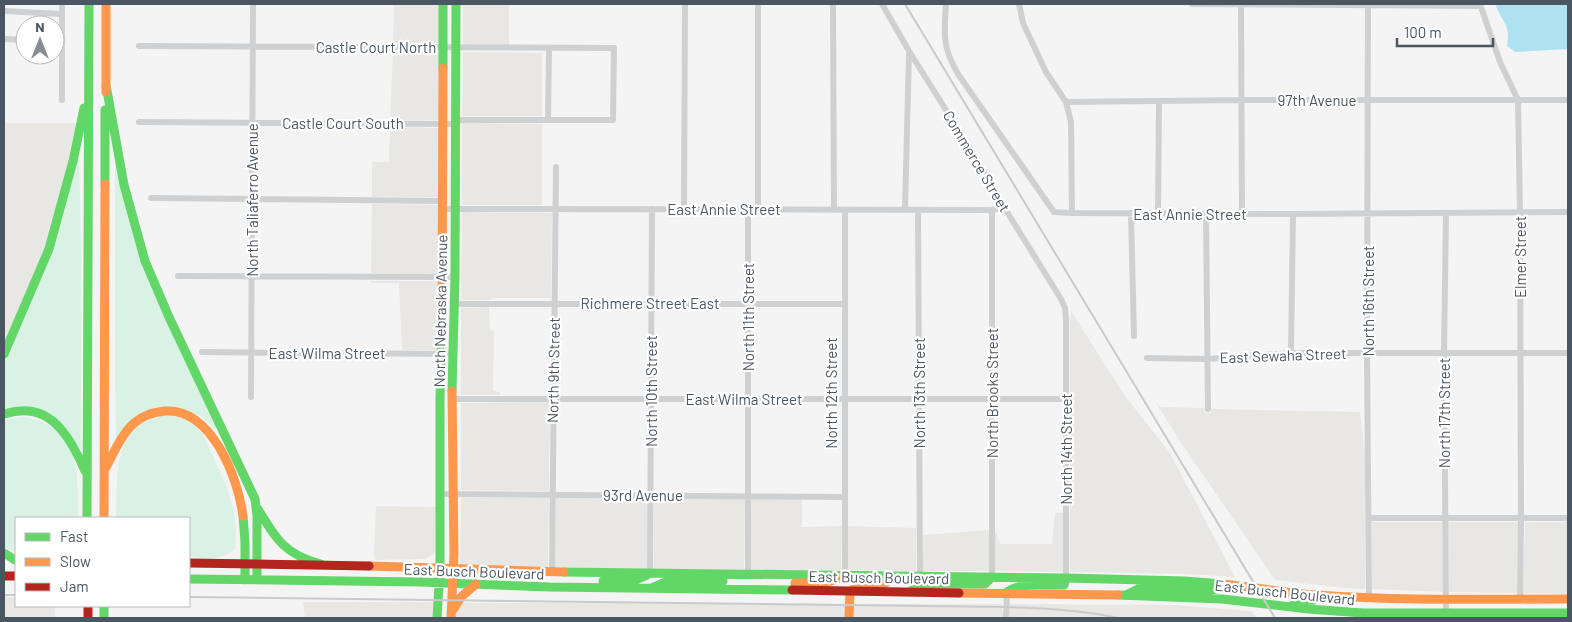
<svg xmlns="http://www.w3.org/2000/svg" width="1572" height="622" font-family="Barlow,sans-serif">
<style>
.commercial{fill:#e8e7e3}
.green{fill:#d9f2e3}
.water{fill:#aee2f0}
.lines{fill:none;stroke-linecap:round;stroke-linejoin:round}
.street{stroke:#ced0d2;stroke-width:6}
.fast{stroke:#63d668;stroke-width:9}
.slow{stroke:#ff974d;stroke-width:9}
.jam{stroke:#b3261e;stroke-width:9}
.rail{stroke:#c9cacc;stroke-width:2}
.labels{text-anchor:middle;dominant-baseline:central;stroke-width:4.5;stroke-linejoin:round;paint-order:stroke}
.street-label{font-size:15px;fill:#4a5661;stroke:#fff}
</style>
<rect width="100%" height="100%" fill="#f4f4f4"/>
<path class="commercial" d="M394,4h46v39h-47z
M463,4h46v41l-46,-1z
M393,51h47l-1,69h-49z
M463,52l79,1v63h-80z
M4,123h72l-22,103 -50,119z
M462,123l80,1v81h-80z
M390,127l49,1 -1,69h-66v-35h17z
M372,204l66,1v69l-67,-1z
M462,212l90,1 -1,85h-59l-3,2h-28z
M371,281h67l-1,69h-35l-3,-67h-28z
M489,307l1,22 4,3 -1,59 7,1v3h-39v-87z
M1071,311l54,85 45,57 65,124 -50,-3 -115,-2v-246z
M550,402l-1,89 -88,-1v-87z
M1156,403l5,4 43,1 1,5h6v-4l149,3 5,44v133l-20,-1 -70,-8 -93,-136z
M461,498h88l-1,69 -88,-2z
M556,498h92l-1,71 -92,-2z
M654,498l91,1 -1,71 -90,-1z
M751,499l51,1v27l40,-1 -1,44h-90z
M376,506l60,1 -1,46 -10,6 -50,1 -1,-7z
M1055,513h8v59l-68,-1v-39l6,12h51z
M1372,522h70l1,70 -71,-3z
M1448,522h70l-1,71 -68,-1z
M1534,522h34v72l-45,-1 2,-70z
M848,526l68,2v43l-68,-1z
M989,530v41h-66v-36z
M4,597h12v9h39v12h-51z
M303,602h131v16h-129z
M461,603l385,1v14h-392z
M853,604h149l1,14h-150z
M1009,604l164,1 78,6 7,7h-249z"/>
<path class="green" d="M79,155l2,86v208l-22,-28 -55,-9v-49l30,-69z
M115,158l15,58 88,211 -3,2 -15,-13 -35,-8 -49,32 -1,-82z
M162,415c12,1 24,3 33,11 9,7 13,20 18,30 15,33 26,56 22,93 -11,11 -32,11 -46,7v-38h-73c1,-26 -2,-65 16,-86 8,-9 20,-13 30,-17z
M22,417c59,6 56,55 56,101h-62v33l-12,-3v-128z"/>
<path class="water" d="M1495,4h73v45l-53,3 -8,-6c4,-21 -5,-24 -12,-42z"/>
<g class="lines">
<path class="street" d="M62,4v96
M833,4l1,206
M882,4l27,47 64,102 31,54 57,92 4,9 1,11v259
M946,4c-2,31 -4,42 12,70l96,138 18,1 221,1 275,-2
M1019,4l4,19 23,49 20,30 5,20 1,91
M1192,4l288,2
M1241,4l1,210
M1368,4l-1,349 2,245
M1480,4l20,58 18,38 2,112 1,306 -1,81
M4,11l58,3
M4,39l21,1
M139,46l475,2 -1,72h-157
M1066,102l176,-2h326
M548,120l1,-71
M139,122l317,2
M151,198l292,3
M443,209l549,1 12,-3
M684,209l1,-205
M758,209v-205
M845,210v366
M905,210l4,-158
M918,210l2,367
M1131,213l3,123
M1158,213l1,-111
M1446,213l-2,140 2,260
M1206,214l2,195
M178,276l277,1
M455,304h390
M202,352l251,2
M1291,353l2,-139
M1147,358l60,1 84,-6h277
M251,397l2,-393
M452,399h614
M440,494l405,3
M1369,518h199
M552,572l4,-405
M650,573l2,-364
M748,574v-365
M992,577v-367
M1006,618l1,-25"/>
<path class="fast" d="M443,68v-64
M106,85l18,100 21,76 24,56 86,182 2,17v64
M105,184v-74
M4,354l45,-105 24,-88 11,-53
M452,391l3,-114 1,-273
M4,414c5,-1 10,-3 16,-3 35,-3 53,32 65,60
M258,509c18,30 27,46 63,55
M243,516l2,26v38
M87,518l2,-514
M4,553l11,7
M564,572l502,6 119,3 37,3
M189,579l231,3 130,5 242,3
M603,581h30l14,-6
M654,587l14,-6h55
M913,589l14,-5h58l7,-7
M1007,592c17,-11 37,-6 57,-7l2,-7
M1128,594l12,-6 71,2 10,-2
M1118,595l104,4 86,10 55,4h205
M104,606v12
M1292,607l4,-7h18
M437,618l3,-50v-169l2,-84"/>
<path class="slow" d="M106,4v88
M442,315l1,-247
M105,469c8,-14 14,-31 26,-43 9,-9 21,-14 34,-15 47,-3 73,67 78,105
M104,518l1,-334
M369,566l195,6
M795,583h30l15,-5
M1222,584c32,3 63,9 95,11 83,6 167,4 251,4
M852,590l11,-6 23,-1
M959,593l159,2
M451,613l10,-16 15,-13
M451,618l3,-64 -2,-163
M849,618l1,-27"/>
<path class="jam" d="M189,563l180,3
M4,576h12
M792,590l167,3
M88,606v12"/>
<path class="rail" d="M905,4l370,614
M4,595h12
M189,597l817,10c37,1 75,3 112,11"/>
</g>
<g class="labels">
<g class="street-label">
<text x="376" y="47">Castle Court North</text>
<text x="1317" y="100">97th Avenue</text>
<text x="343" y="123">Castle Court South</text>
<text transform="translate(977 161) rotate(59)">Commerce Street</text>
<text transform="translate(252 200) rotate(-90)">North Taliaferro Avenue</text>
<text x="724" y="209">East Annie Street</text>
<text x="1190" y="214">East Annie Street</text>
<text transform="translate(1520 257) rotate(-90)">Elmer Street</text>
<text transform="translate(1368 301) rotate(-90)">North 16th Street</text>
<text x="650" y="303">Richmere Street East</text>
<text transform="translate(440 311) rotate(-89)">North Nebraska Avenue</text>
<text transform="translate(748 317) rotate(-90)">North 11th Street</text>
<text x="327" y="353">East Wilma Street</text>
<text transform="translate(1283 355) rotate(-2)">East Sewaha Street</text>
<text transform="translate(553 370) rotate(-89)">North 9th Street</text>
<text transform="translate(651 391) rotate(-90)">North 10th Street</text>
<text transform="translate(831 393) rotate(-90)">North 12th Street</text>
<text transform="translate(919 393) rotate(-90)">North 13th Street</text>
<text transform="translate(992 393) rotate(-90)">North Brooks Street</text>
<text x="744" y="399">East Wilma Street</text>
<text transform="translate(1444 413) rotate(-90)">North 17th Street</text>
<text transform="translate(1066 449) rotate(-90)">North 14th Street</text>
<text x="643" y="495">93rd Avenue</text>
<text transform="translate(474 571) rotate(2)">East Busch Boulevard</text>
<text transform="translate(879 577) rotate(1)">East Busch Boulevard</text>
<text transform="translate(1285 592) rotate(6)">East Busch Boulevard</text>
</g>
</g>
<rect width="1572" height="622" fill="none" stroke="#4a5661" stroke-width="10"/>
<rect x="15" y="517" width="175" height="90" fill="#ffffff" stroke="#b7bbc0"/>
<rect x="25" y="533" width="25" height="8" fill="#63d668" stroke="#b7bbc0"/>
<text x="60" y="542" font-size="15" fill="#4a5661">Fast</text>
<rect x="25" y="558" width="25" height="8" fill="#ff974d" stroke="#b7bbc0"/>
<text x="60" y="567" font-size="15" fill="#4a5661">Slow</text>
<rect x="25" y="583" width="25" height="8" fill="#b3261e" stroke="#b7bbc0"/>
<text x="60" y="592" font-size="15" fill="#4a5661">Jam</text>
<g transform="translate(40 40)"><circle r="24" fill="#ffffff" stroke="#b7bbc0"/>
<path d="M0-4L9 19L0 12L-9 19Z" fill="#868d94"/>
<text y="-8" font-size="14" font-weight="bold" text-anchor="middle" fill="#4a5661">N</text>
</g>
<path d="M1397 38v8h96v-8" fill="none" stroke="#4a5661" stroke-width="2.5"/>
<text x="1404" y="38" font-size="15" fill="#4a5661" stroke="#ffffff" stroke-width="4" paint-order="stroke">100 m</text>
</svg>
